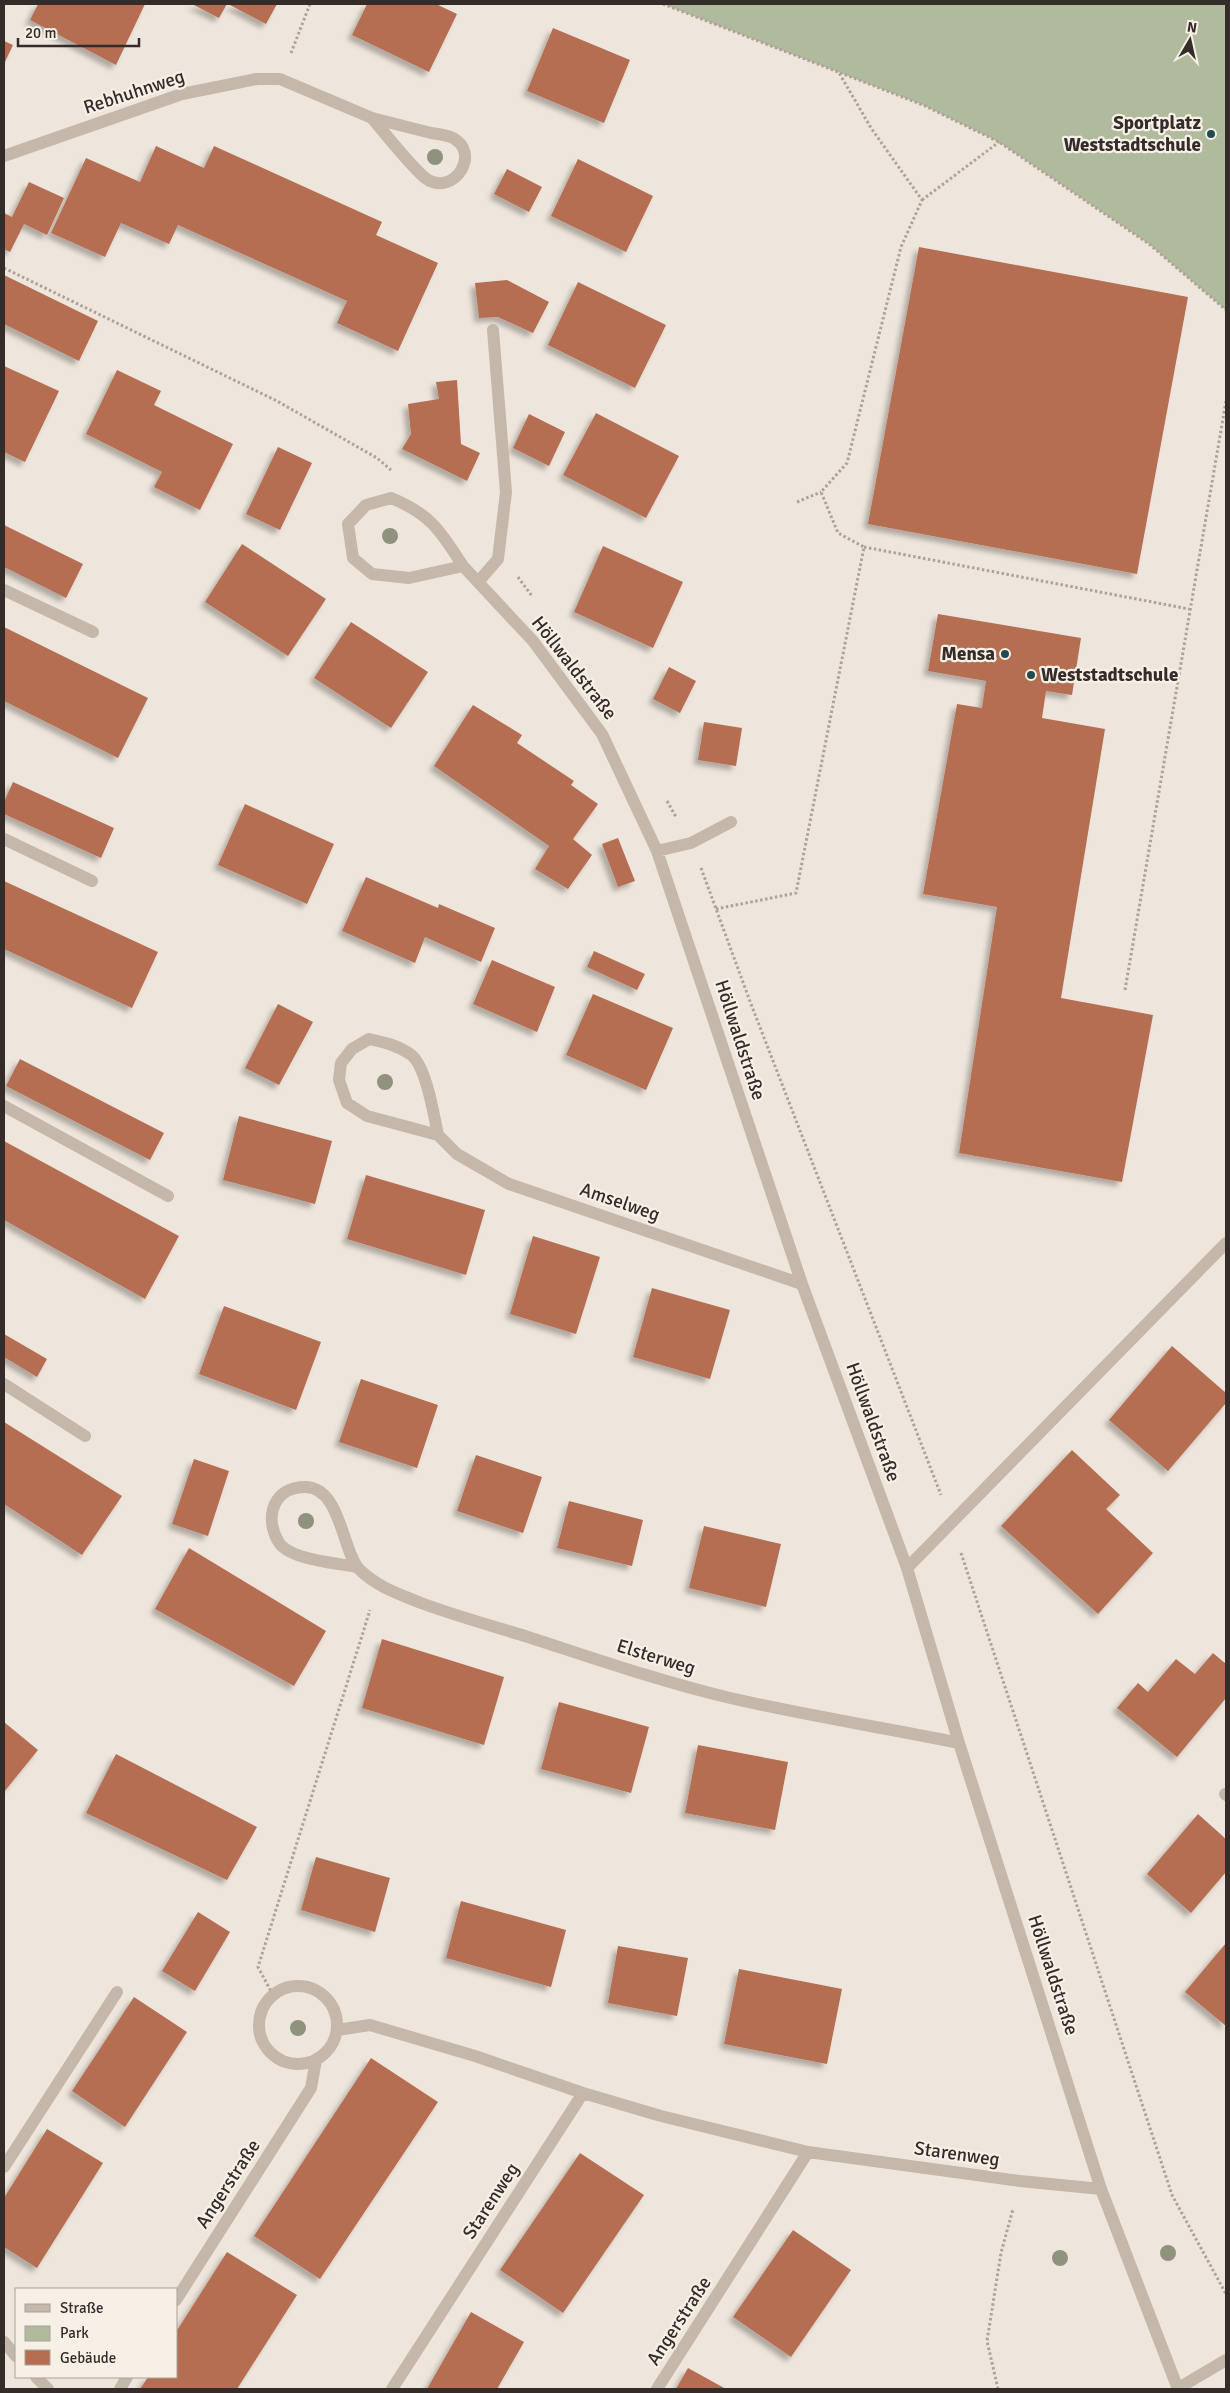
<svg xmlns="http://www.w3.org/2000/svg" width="1230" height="2393" font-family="Signika,sans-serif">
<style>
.green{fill:#b0bb9e}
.building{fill:#b66e52;filter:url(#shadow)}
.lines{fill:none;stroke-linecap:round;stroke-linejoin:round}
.path{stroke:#b0a194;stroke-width:3;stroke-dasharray:2.5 2.5;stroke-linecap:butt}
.minor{stroke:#c5b7a9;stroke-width:12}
.tree{fill:#8f927d}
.poi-dot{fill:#234a4f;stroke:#f7f0e7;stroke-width:2}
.labels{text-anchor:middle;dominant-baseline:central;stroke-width:4.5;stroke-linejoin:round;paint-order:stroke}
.street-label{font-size:19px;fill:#332c28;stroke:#f7f0e7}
.poi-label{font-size:19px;font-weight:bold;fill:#332c28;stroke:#f7f0e7;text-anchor:end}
</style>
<defs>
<filter id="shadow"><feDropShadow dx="-4.5" dy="4.5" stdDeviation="2.5" flood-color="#0004"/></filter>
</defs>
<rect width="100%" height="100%" fill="#eee6dc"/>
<path class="green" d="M663,4h563v306l-77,-66 -150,-102 -76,-37z"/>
<path class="building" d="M38,4h107l-29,61 -86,-45z
M192,4h35l-8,14z
M228,4h49l-11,20z
M367,4h69l21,10 -28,58 -77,-37z
M553,28l77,32 -26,63 -77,-32z
M4,41l9,4 -9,19z
M156,146l48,22 10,-22 168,76 -6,13 62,28 -40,88 -61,-28 10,-22 -169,-76 -9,19 -48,-21 -16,34 -54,-24 35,-75 54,24z
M578,159l75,37 -27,56 -75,-36z
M507,169l35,18 -13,25 -35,-18z
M29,182l35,16 -17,37 -23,-11 -14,28 -6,-3v-36l8,4z
M919,247l269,50 -51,277 -269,-50z
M4,275l94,46 -19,40 -75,-37z
M507,280l42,22 -16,31 -35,-16 -19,1 -4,-35z
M578,282l88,43 -31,63 -87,-43z
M4,366l55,25 -34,71 -21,-10z
M117,370l44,21 -7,14 79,39 -33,66 -46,-23 8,-15 -76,-38z
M457,380l4,64 19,9 -13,28 -65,-32 9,-15 -3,-30 31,-5 -3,-17z
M596,413l83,43 -33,62 -83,-43z
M529,414l36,18 -16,34 -36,-18z
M278,447l34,16 -32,67 -34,-16z
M4,525l79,39 -17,34 -62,-31z
M242,544l84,55 -38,57 -83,-54z
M603,546l80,36 -30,66 -79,-36z
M938,614l143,24 -9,57 -26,-4 -4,27 63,11 -44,269 92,17 -31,167 -163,-29 38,-246 -74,-13 34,-190 25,4 4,-27 -58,-10z
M351,622l77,50 -37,56 -77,-50z
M4,627l144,71 -30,60 -114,-57z
M669,667l27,14 -16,32 -27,-14z
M473,705l49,30 -5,8 57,38 -3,4 27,19 -25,35 19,16 -24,34 -33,-20 14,-23 -115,-80z
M704,722l38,6 -6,38 -38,-6z
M13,782l101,46 -13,30 -97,-44v-12z
M245,804l89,40 -27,60 -89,-39z
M618,838l17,43 -17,6 -16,-43z
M366,877l72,31 1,-4 56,24 -14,34 -56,-25 -10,26 -73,-32z
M4,881l154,71 -26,56 -128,-59z
M594,951l51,23 -8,16 -50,-23z
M492,960l63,27 -18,45 -64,-28z
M593,994l80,34 -27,62 -80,-35z
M278,1004l35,18 -34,63 -34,-17z
M20,1059l144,74 -14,27 -144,-74z
M239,1116l93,25 -17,63 -92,-24z
M4,1141l175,95 -34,63 -141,-79z
M366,1175l119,35 -19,65 -119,-36z
M533,1236l67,21 -24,77 -66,-20z
M652,1288l78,22 -20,69 -77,-22z
M224,1306l97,36 -25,68 -97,-36z
M4,1334l43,25 -10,18 -33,-20z
M1172,1346l54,47v10l-58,68 -59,-51z
M361,1379l77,26 -21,63 -78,-26z
M4,1422l118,74 -40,59 -78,-51z
M1072,1450l48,45 -14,14 47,44 -55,61 -97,-88z
M476,1455l66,22 -19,56 -66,-22z
M194,1459l35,12 -21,65 -36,-12z
M569,1501l74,19 -11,46 -75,-18z
M704,1526l77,18 -15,63 -77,-19z
M189,1548l137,83 -32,55 -139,-77z
M382,1639l122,38 -20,68 -122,-37z
M1213,1653l13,11v34l-49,59 -60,-49 21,-25 10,9 28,-33 19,15z
M559,1702l90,25 -18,66 -90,-24z
M4,1722l34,28 -34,42z
M698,1745l90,17 -13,68 -90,-17z
M116,1754l141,73 -30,53 -141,-67z
M1198,1814l28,25v33l-35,41 -44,-39z
M316,1857l74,21 -15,54 -74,-22z
M461,1901l105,29 -15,57 -105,-29z
M198,1912l32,20 -35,59 -33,-20z
M1226,1943v83l-41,-34z
M618,1946l70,12 -11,58 -69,-13z
M739,1969l103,20 -15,75 -103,-20z
M134,1997l53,35 -62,95 -53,-36z
M371,2058l67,44 -118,177 -66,-43z
M47,2129l56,34 -66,105 -33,-21v-49z
M580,2153l64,42 -81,118 -63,-43z
M793,2230l58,40 -60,87 -58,-40z
M227,2252l70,43 -60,94h-97l8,-12h28v-45z
M471,2312l53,30 -27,47h-70z
M688,2368l38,21h-50z"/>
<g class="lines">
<path class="path" d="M663,4l260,101 76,37 150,102 77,66
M291,53l19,-49
M922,200l77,-58
M4,268l273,133 100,57 14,12
M797,502l24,-10
M864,547l325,62
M518,577l14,19
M667,801l9,16
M701,868l50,136 190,491
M716,909l80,-16 68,-346 -26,-14 -17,-41 26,-29 54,-216 21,-47 -51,-72 -33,-57
M1125,990l101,-589
M961,1553l211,642 54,99
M273,1995l-15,-28 112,-357
M998,2389l-11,-48 14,-88 12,-44"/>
<path class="minor" d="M372,118c20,5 39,10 59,15 7,1 16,2 22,5 28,15 2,57 -25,42 -13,-8 -44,-48 -56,-62z
M4,156l178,-62 75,-15h23l92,39
M391,498c40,16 50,34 72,68l-54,12 -37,-4 -19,-16 -5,-34 18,-19z
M463,566l70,75 69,93 55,117 145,433 105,284 52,175 142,446 77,200
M478,582l20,-23 8,-67 -13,-162
M4,590l89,42
M4,839l88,42
M657,851l34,-8 40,-21
M4,1106l164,90
M438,1135c-4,-19 -12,-71 -28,-81 -13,-9 -27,-12 -41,-15l-17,10 -11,14 -2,17 8,23 20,13 71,19 19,19 52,30 293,100
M4,1384l81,52
M357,1567c-20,-4 -69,-7 -79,-26 -14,-25 -4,-54 27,-54 36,0 37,64 54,82 18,18 40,25 62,34 35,13 72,23 107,34 65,21 131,44 198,60 76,18 155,30 233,46
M907,1568l319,-325
M1225,1794l1,1
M259 2025a39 39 0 1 1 78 0a39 39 0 1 1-78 0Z
M337,2030l33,-5 105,31 108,37 78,23 147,36 212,29 81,8
M4,2167l113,-175
M176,2300l135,-212 5,-28
M4,2342l12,14
M36,2377l12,12
M120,2389l7,-12
M392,2389l191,-296
M657,2389l151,-237
M1177,2389l49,-29"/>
</g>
<g class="tree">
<circle cx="435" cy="157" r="8"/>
<circle cx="390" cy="536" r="8"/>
<circle cx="385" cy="1082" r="8"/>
<circle cx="306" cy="1521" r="8"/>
<circle cx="298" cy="2028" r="8"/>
<circle cx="1168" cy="2253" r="8"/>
<circle cx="1060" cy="2258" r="8"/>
</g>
<g class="poi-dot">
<circle cx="1211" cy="134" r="5"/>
<circle cx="1005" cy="654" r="5"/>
<circle cx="1031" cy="675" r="5"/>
</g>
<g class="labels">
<g class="street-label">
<text transform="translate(134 92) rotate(-18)">Rebhuhnweg</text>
<text transform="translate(574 668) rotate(52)">Höllwaldstraße</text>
<text transform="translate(740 1040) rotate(72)">Höllwaldstraße</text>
<text transform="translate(620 1202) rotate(19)">Amselweg</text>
<text transform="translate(873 1422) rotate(70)">Höllwaldstraße</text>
<text transform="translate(656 1657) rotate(17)">Elsterweg</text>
<text transform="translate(1053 1975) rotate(72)">Höllwaldstraße</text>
<text transform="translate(957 2154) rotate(8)">Starenweg</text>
<text transform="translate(228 2184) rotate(-57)">Angerstraße</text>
<text transform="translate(491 2201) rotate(-57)">Starenweg</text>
<text transform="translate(679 2321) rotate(-57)">Angerstraße</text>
</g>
<g class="poi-label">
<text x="1201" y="123">Sportplatz<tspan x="1201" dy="22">Weststadtschule</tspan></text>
<text x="995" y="654">Mensa</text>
<text x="1041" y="675" text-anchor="start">Weststadtschule</text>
</g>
</g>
<rect width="1230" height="2393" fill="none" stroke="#332c28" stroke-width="10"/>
<rect x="15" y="2288" width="162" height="90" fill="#f7f0e7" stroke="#a9a29b"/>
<rect x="25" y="2304" width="25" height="8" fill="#c5b7a9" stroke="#a9a29b"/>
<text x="60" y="2313" font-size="15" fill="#332c28">Straße</text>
<rect x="25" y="2326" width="25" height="15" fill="#b0bb9e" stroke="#a9a29b"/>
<text x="60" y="2338" font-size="15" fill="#332c28">Park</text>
<rect x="25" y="2350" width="25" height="15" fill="#b66e52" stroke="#a9a29b"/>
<text x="60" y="2363" font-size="15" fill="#332c28">Gebäude</text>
<g transform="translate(1190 40) rotate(9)" stroke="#f7f0e7" stroke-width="4" paint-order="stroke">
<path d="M0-4L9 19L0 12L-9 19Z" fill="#332c28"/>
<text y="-8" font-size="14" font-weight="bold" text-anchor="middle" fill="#332c28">N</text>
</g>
<path d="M18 38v8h121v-8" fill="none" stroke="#332c28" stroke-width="2.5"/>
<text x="25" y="38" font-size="15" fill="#332c28" stroke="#f7f0e7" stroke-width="4" paint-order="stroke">20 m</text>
</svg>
